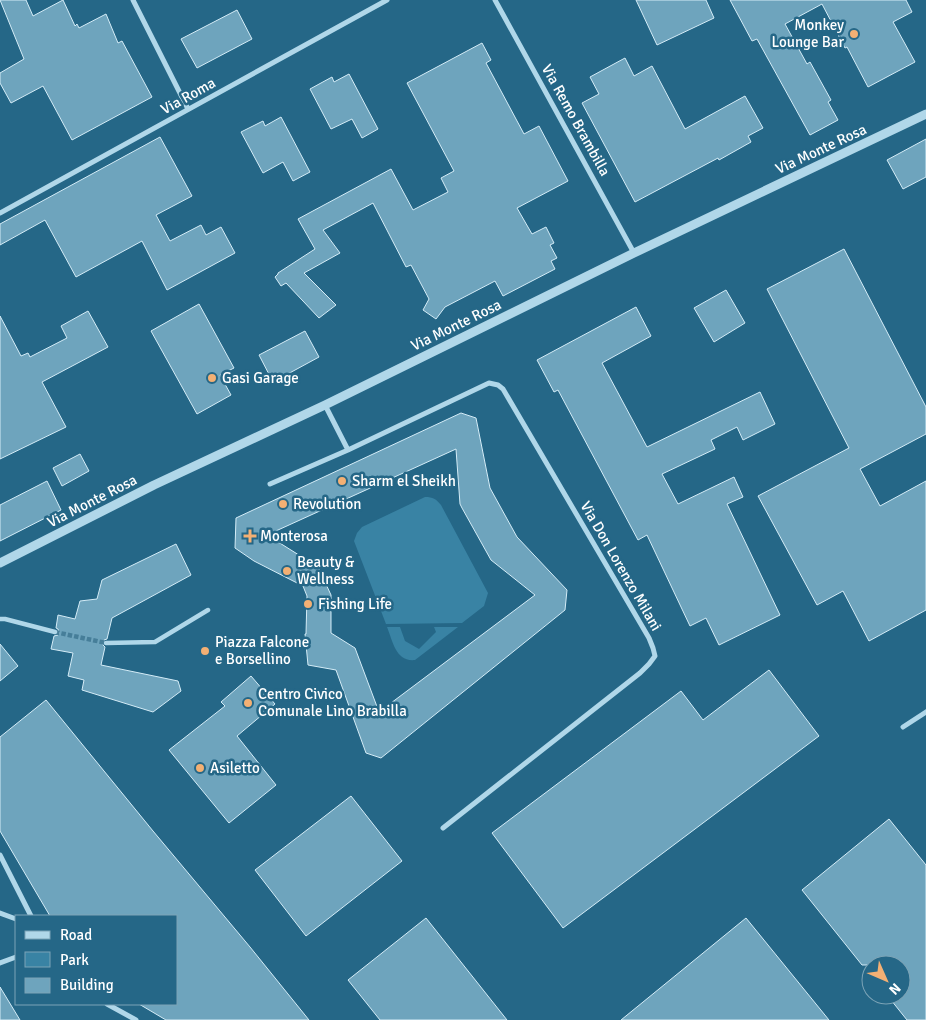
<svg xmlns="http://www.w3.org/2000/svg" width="926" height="1020" font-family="Signika,sans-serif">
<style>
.green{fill:#3983a4}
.building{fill:#6ea4bd;stroke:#d4ecf7;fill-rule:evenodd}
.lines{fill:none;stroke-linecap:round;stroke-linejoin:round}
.pedestrian-tunnel{stroke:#467e99;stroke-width:4.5;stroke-dasharray:4.5 2;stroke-linecap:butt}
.pedestrian{stroke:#b0d7e9;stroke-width:4.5}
.minor{stroke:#b0d7e9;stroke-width:5}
.tertiary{stroke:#b0d7e9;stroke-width:9}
.poi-dot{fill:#f3b074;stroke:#256787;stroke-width:2}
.labels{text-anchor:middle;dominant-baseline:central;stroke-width:5;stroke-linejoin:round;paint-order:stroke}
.poi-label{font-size:15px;fill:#fff;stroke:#256787;text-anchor:start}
.street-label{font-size:15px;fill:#fff;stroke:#256787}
</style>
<rect width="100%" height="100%" fill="#256787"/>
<path class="green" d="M425,497c8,0 11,2 16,8l47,88 -4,13 -22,17 -76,1 -32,-83 3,-8 5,-6z
M387,627h13l5,14 14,8 17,-17 -2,-5h24l-43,33c-19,2 -22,-18 -28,-33z"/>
<path class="building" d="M0,0h26l7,16 30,-16 12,26 2,-2 2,4 27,-14 12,29 4,-2 30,56 -80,43 -29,-54 -32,17 -11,-20v-10l24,-14z
M636,0h70l8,18 -57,27z
M730,0h176l6,12 -19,10 22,40 -47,25 -21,-40 -2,1 -23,-44 -37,20 22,40 3,-2 21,38 -3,2 10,18 -28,15 -53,-96 -5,2z
M237,10l15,29 -55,29 -16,-29z
M482,43l9,17 -5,3 38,71 15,-8 29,55 -51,27 15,26 14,-7 8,16 -4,2 7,13 -6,3 4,8 -52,27 -8,-15 -50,26 -9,12 -13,-9 6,-11 -18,-34 -5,2 -33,-64 -50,27 17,23 -36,20 32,32 -17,13 -33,-35 -5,3 -6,-9 3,-3v-1l37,-24 -17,-30 93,-50 22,41 35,-18 -7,-14 13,-7 -47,-88z
M625,58l9,18 18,-10 33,63 60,-33 18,32 -15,8 3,6 -32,18 -1,-2 -83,44 -53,-99 17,-9 -9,-17z
M349,74l29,55 -16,9 -10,-19 -21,10 -21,-40 22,-12 2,5z
M281,117l29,55 -17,9 -10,-19 -20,11 -22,-41 22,-11 2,5z
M160,137l32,59 -36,19 14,26 31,-16 5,10 15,-8 14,26 -68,37 -25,-49 -66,36 -31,-57 -45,25v-21z
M926,139v38l-23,12 -16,-29z
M844,249l82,158v27l-66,35 20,37 46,-25v129l-57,31 -26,-50 -26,14 -59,-109 91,-48 -82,-159z
M726,290l19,33 -31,19 -20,-34z
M199,304l35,64 -14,7 11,20 -34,19 -46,-83z
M636,307l15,29 -49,27 45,84 113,-55 15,32 -32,16 -6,-13 -26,13 4,9 -53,25 16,30 56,-27 9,20 -16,7 53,111 -61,30 -13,-27 -16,8 -43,-91 -9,5 -80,-150 -4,2 -17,-32z
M88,311l20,36 -66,35 24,45 -66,32v-143l21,40 7,-3 2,4 37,-19 -6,-12z
M305,331l14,26 -46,25 -14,-27z
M461,413l15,5 14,70 27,49 50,53 -2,20 -184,148 -15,-5 -30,-83 -28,-5 -3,-31h1l1,-38 -4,-10 -49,-25 -19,-13 1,-30zM456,449l4,55 2,4 29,52 44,35 -156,117 -24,-64 -24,-15v-38l-13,-28 -51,-32z
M80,454l9,17 -27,15 -9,-18z
M47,481l14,29 -61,31v-36z
M176,544l15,31 -79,43 -5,21 -3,1 -2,3 1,2 2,2 -4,18 77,16 3,10 -28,21 -71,-22 2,-10 -16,-4 5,-23 -22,-4 3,-13 4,-1 1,-2 -1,-4 -2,-1 2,-13 17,4 5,-18 17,-2 5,-19z
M0,644l18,22 -18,15z
M769,670l50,66 -256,192 -71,-95 189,-142 22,29z
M251,676l24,28 -38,32 39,49 -47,38 -60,-73 56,-44 -4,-4z
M46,700l107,131 97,116 59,73h-143l-27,-16h37v-88h-126l-50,-85v-94z
M351,796l51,65 -96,75 -51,-66z
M889,819l37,46v155h-19l-20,-25h14v-30h-39l-60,-75z
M426,918l81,102h-127l-32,-40z
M746,918l83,102h-208z
M0,987l20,33h-20z"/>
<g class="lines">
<path class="pedestrian-tunnel" d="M55,632l51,11"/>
<path class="pedestrian" d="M0,619h5l50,13
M106,643l49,-1 53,-32"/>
<path class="minor" d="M133,0l55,109
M495,0l139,253
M0,213l387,-213
M325,405l23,45
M270,484l78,-34 141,-67 9,2 5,4 146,249 4,10 2,8 -6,8 -9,9 -197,155
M903,727l23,-15
M0,855l31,61
M0,913l16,6
M0,963l16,-6
M107,1004l29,16"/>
<path class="tertiary" d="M0,563l154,-78 171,-80 309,-152 292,-139"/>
</g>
<g class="poi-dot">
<circle cx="854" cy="34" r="5"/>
<circle cx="212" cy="378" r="5"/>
<circle cx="342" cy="481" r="5"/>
<circle cx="283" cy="504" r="5"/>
<path d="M247.5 528.5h5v5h5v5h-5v5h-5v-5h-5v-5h5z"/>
<circle cx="287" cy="571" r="5"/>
<circle cx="308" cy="604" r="5"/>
<circle cx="205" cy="651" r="5"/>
<circle cx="248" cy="703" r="5"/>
<circle cx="200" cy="768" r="5"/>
</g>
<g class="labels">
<g class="poi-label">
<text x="844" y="25" text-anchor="end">Monkey<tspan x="844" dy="17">Lounge Bar</tspan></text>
<text x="222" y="378">Gasi Garage</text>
<text x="352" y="481">Sharm el Sheikh</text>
<text x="293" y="504">Revolution</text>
<text x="260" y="536">Monterosa</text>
<text x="297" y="562">Beauty &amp;<tspan x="297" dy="17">Wellness</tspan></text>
<text x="318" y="604">Fishing Life</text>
<text x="215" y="642">Piazza Falcone<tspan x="215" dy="17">e Borsellino</tspan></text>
<text x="258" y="694">Centro Civico<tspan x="258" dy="17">Comunale Lino Brabilla</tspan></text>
<text x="210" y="768">Asiletto</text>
</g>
<g class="street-label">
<text transform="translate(188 96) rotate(-29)">Via Roma</text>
<text transform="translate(576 120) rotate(61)">Via Remo Brambilla</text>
<text transform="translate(821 149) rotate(-25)">Via Monte Rosa</text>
<text transform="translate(456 325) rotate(-26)">Via Monte Rosa</text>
<text transform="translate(92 501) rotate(-27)">Via Monte Rosa</text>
<text transform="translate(621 566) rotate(60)">Via Don Lorenzo Milani</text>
</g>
</g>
<rect x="15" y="915" width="162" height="90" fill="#256787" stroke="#7ca4b7"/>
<rect x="25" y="931" width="25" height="8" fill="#b0d7e9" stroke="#7ca4b7"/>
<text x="60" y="940" font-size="15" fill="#ffffff">Road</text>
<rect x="25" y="952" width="25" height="15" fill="#3983a4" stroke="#7ca4b7"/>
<text x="60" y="965" font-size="15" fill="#ffffff">Park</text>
<rect x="25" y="978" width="25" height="15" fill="#6ea4bd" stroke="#7ca4b7"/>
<text x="60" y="990" font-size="15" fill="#ffffff">Building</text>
<g transform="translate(886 980) rotate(135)"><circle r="24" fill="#256787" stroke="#7ca4b7"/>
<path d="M0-4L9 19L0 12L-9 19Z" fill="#f3b074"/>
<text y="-8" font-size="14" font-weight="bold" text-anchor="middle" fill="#ffffff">N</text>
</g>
</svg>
